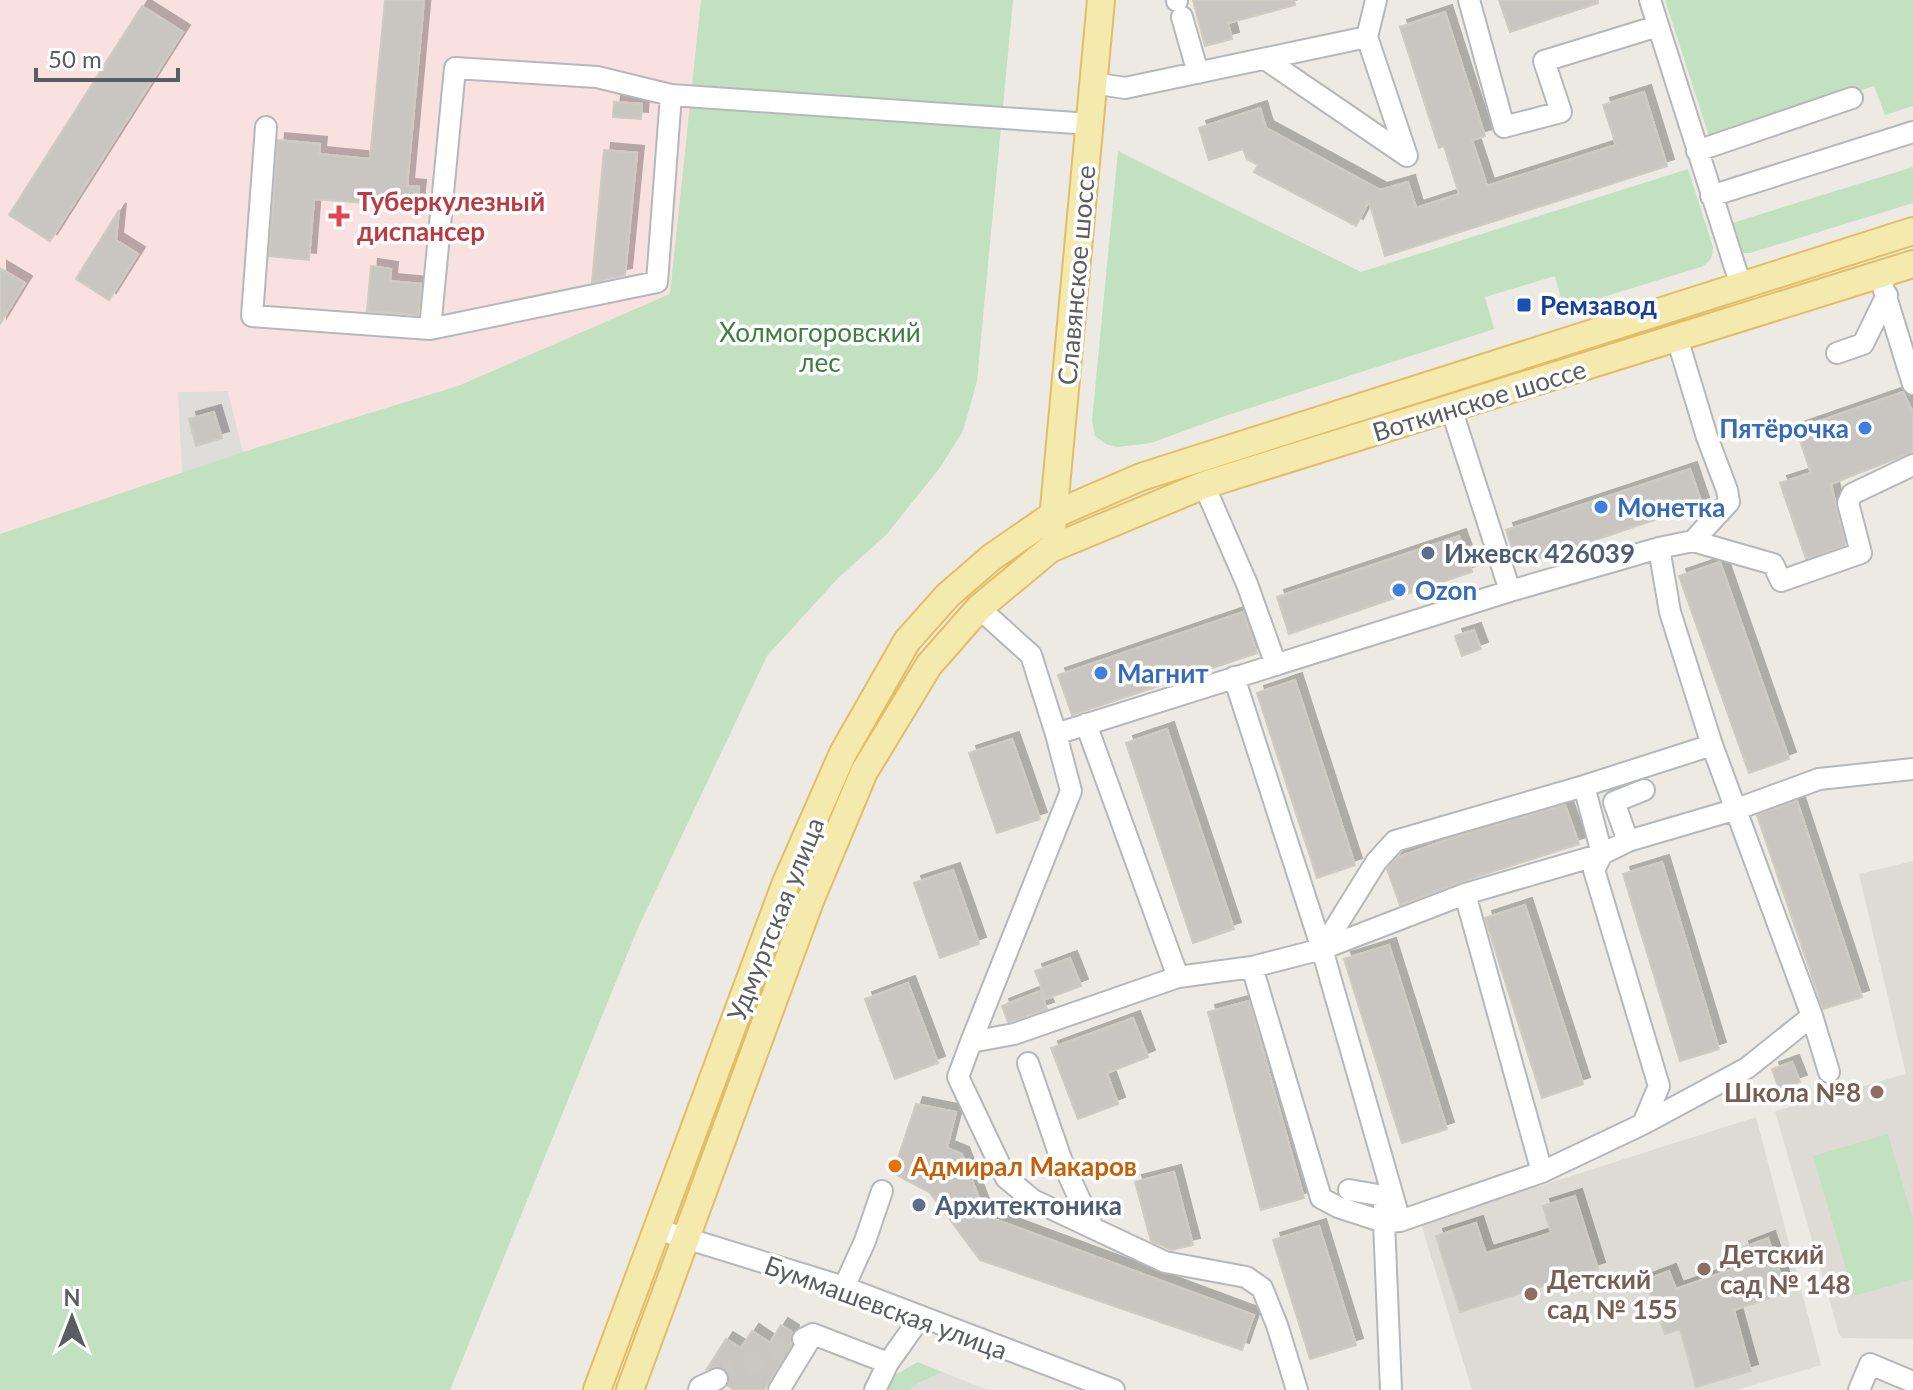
<svg xmlns="http://www.w3.org/2000/svg" width="1913" height="1390" font-family="Lato,sans-serif">
<style>
.industrial{fill:#dfddda}
.education{fill:#dedbd4}
.medical{fill:#f8e1df}
.green{fill:#c1e1c1}
.building{fill:#c9c6c1;stroke:#cfcbc1;stroke-width:2;filter:url(#shadow)}
.lines{fill:none;stroke-linecap:round;stroke-linejoin:round}
.minor-tunnel{stroke:#c8c7c2;stroke-width:20;stroke-dasharray:20 10;stroke-linecap:butt}
.minor-casing{stroke:#b5b8bb;stroke-width:24}
.major-casing{stroke:#e1be66;stroke-width:30}
.minor{stroke:#fff;stroke-width:20}
.major{stroke:#f5eaad;stroke-width:26}
.health-dot{fill:#e0444e;stroke:#fff;stroke-width:3}
.transit-dot{fill:#1a4fb4;stroke:#fff;stroke-width:3}
.shop-dot{fill:#3f7fe0;stroke:#fff;stroke-width:3}
.service-dot{fill:#5c6f8a;stroke:#fff;stroke-width:3}
.education-dot{fill:#8d6e63;stroke:#fff;stroke-width:3}
.food-dot{fill:#e8710a;stroke:#fff;stroke-width:3}
.labels{text-anchor:middle;dominant-baseline:central;stroke-width:7;stroke-linejoin:round;paint-order:stroke}
.health-label{font-size:26px;font-weight:bold;fill:#be3a42;stroke:#fff;text-anchor:start}
.street-label{font-size:26px;fill:#5b5e61;stroke:#fff}
.transit-label{font-size:26px;font-weight:bold;fill:#164399;stroke:#fff;text-anchor:start}
.park-label{font-size:26px;fill:#3d7e40;stroke:#fff}
.shop-label{font-size:26px;font-weight:bold;fill:#366cbe;stroke:#fff;text-anchor:start}
.service-label{font-size:26px;font-weight:bold;fill:#4e5e75;stroke:#fff;text-anchor:start}
.education-label{font-size:26px;font-weight:bold;fill:#785e54;stroke:#fff;text-anchor:start}
.food-label{font-size:26px;font-weight:bold;fill:#c56008;stroke:#fff;text-anchor:start}
</style>
<defs>
<filter id="shadow"><feDropShadow dx="7" dy="-7" stdDeviation="0" flood-color="#0004"/></filter>
</defs>
<rect width="100%" height="100%" fill="#eceae2"/>
<path class="industrial" d="M228,391l15,61 -61,21 -5,-81z
M942,1372l46,18h-78l1,-4z"/>
<path class="education" d="M1913,861v478l-70,-1 -4,-4 -64,-223 131,-37 -47,-200z
M1756,1117l65,248 -84,25h-265l-51,-166z"/>
<path class="medical" d="M0,0h701l-30,294 -213,92 -215,66 -15,-61 -50,1 4,81 -182,61z"/>
<path class="green" d="M701,0h312l-36,381 -14,50 -24,38 -53,66 -48,43 -71,78 -130,274 -187,460h-450v-856l243,-82 215,-66 212,-92z
M1665,0h248v106l-28,9 -11,-29 -164,53z
M1118,151l243,121 327,-103 25,78c0,10 -3,15 -12,20l-137,42 -9,-33 -70,21 9,32 -278,90 -65,24 -34,4 -11,-3 -11,-8 -3,-15z
M1913,167v36l-163,50h-13l-11,-28z
M1888,1134l25,86v59l-59,17 -41,-140z
M918,1362l24,10 -30,14 -2,4h-42z"/>
<path class="building" d="M385,0h39l-17,186 12,1 -2,20 -103,-8 -5,61 -40,-4 9,-116 42,4 -1,10 51,5z
M1193,0h101l1,5 -67,18 4,16 -27,7z
M1499,0h99v3l-88,29z
M142,6l41,26 -133,209 -41,-26z
M1445,12l40,124 -13,4 15,46 129,-41 -13,-40 41,-13 23,74 -282,90 -16,-55 -13,25 -102,-54 4,-7 -11,-6 -4,-10 -34,11 -10,-32 61,-20 6,20 114,62 28,-8 8,26 43,-14 -15,-48 -5,2 -39,-121z
M614,102l28,2 -1,15 -28,-2z
M604,150l33,3 -12,122 -33,7z
M119,210l-3,30 22,14 -29,46 -33,-21z
M371,266l20,3 -1,12 31,3 -3,31 -51,-4z
M0,268l25,15 -25,41z
M1903,392l10,21v39l-82,32 14,61 -39,14 -26,-76 31,-10 -15,-44z
M214,412l8,26 -26,8 -7,-27z
M1690,469l12,35 -184,62 -12,-36z
M1459,536l13,36 -183,62 -12,-37z
M1720,562l69,197 -40,14 -70,-197z
M1243,612l14,41 -185,62 -14,-40z
M1474,630l7,19 -19,7 -7,-20z
M1295,680l60,185 -38,13 -60,-185z
M1167,729l67,200 -41,14 -67,-200z
M1012,739l28,80 -43,14 -28,-80z
M1797,801l65,196 -39,12 -66,-194z
M1565,805l14,39 -119,38 -60,23 -13,-36 11,-12 57,-20z
M1662,862l57,187 -39,12 -57,-187z
M953,870l26,74 -39,14 -26,-75z
M1525,905l58,179 -41,14 -57,-180z
M1389,945l58,184 -45,14 -58,-184z
M1070,958l11,28 -35,13 -11,-28z
M908,983l30,80 -43,16 -30,-80z
M1040,991l7,18 -39,13 -6,-16z
M1249,1001l55,197 -43,12 -53,-198z
M1133,1018l15,39 -41,16 11,31 -40,15 -27,-71z
M1792,1062l8,20 -21,7 -7,-20z
M916,1104l40,8 -9,36 15,6 24,62 268,99 -12,35 -262,-90 -51,-68 -36,-19z
M1174,1172l19,73 -21,5 -21,-9 -16,-59z
M1575,1196l23,73 -138,43 -24,-76 40,-13 10,30 65,-20 -8,-27z
M1319,1226l37,119 -46,14 -37,-119z
M1768,1238l19,54 -53,18 17,61 -55,16 -16,-58 -15,5 -20,-54 24,-9 7,18 71,-25 -5,-16z
M781,1325l11,7 -1,13 -27,45h-30l-6,-4 2,-7 -5,-10 -8,-3 -10,3 19,-30 15,9 11,-17 18,12z"/>
<g class="lines">
<path class="minor-tunnel" d="M717,1379l86,-40"/>
<defs>
<path id="minor" d="M1177,0v1
M1469,0l35,127 57,-15 -17,-51 114,-35
M1650,0l91,286
M1182,17l16,56
M1367,37l9,-37
M1093,83l32,5 242,-51 40,119 -142,-97
M266,127l-14,189 178,13 25,-261 142,9 74,18 419,29
M1697,151l155,-53
M1711,196l202,-64
M1879,274l34,110
M430,329l227,-47 14,-187
M1837,353l26,-9 24,-49
M1451,408l59,183
M1204,485l43,99 29,81
M1693,541l80,23 8,17 80,-28 -13,-50 4,-9 61,-29
M979,608l52,47 25,79
M1234,677l88,272 78,272
M1086,724l92,253
M1584,786l18,68 -8,16 65,216 -16,38
M1628,841l-14,-39 30,-12
M1465,894l77,278
M1322,949l54,-87 19,-21 189,-55 128,-41
M1252,967l69,231 17,9 46,15v-26l-35,-6
M1812,1016l17,56
M971,1042l100,-251 -15,-57 454,-143 149,-43 34,-7 36,-39 -2,-12 -20,-53 -30,-99
M1028,1063l33,96 31,67
M656,1229l188,58 270,103
M844,1287l21,-46 17,-50
M803,1339l10,-5 75,29 32,-45
M699,1390l1,-3 17,-8
M779,1390l34,-56
M875,1390l13,-27
M1297,1390l-20,-65 -15,-37 -16,-11 -81,-15 -132,-62 -27,-22 -48,-101 13,-35 43,-8 164,-57 74,-10 70,-18 143,-55 137,-40 26,-13 109,-32 82,-30 94,-10
M1391,1390l-7,-168 16,-1 142,-49 101,-48 104,-56 65,-52 -100,-271 -42,-133 -11,-64
M1859,1390l11,-26 43,18"/>
<path id="major" d="M1052,530l49,-530
M597,1390l188,-505 58,-132 64,-112 41,-46 44,-38 61,-42 88,-38 772,-246
M630,1390l180,-489 54,-129 65,-107 50,-57 71,-59 154,-64 709,-221"/>
</defs>
<use href="#minor" class="minor-casing"/>
<use href="#major" class="major-casing"/>
<use href="#minor" class="minor"/>
<use href="#major" class="major"/>
</g>
<path class="health-dot" d="M335 204h8v8h8v8h-8v8h-8v-8h-8v-8h8z"/>
<rect class="transit-dot" x="1516" y="297" width="16" height="16" rx="4"/>
<g class="shop-dot">
<circle cx="1865" cy="428" r="8"/>
<circle cx="1601" cy="507" r="8"/>
<circle cx="1399" cy="590" r="8"/>
<circle cx="1101" cy="673" r="8"/>
</g>
<g class="service-dot">
<circle cx="1428" cy="553" r="8"/>
<circle cx="919" cy="1205" r="8"/>
</g>
<g class="education-dot">
<circle cx="1877" cy="1092" r="8"/>
<circle cx="1704" cy="1269" r="8"/>
<circle cx="1531" cy="1294" r="8"/>
</g>
<circle class="food-dot" cx="895" cy="1166" r="8"/>
<g class="labels">
<g class="health-label">
<text x="357" y="201">Туберкулезный<tspan x="357" dy="30">диспансер</tspan></text>
</g>
<g class="street-label">
<text transform="translate(1076 275) rotate(-85)">Славянское шоссе</text>
<text transform="translate(1479 400) rotate(-17)">Воткинское шоссе</text>
<text transform="translate(775 919) rotate(-68)">Удмуртская улица</text>
<text transform="translate(886 1307) rotate(20)">Буммашевская улица</text>
</g>
<g class="transit-label">
<text x="1540" y="305">Ремзавод</text>
</g>
<g class="park-label">
<text x="820" y="332">Холмогоровский<tspan x="820" dy="30">лес</tspan></text>
</g>
<g class="shop-label">
<text x="1849" y="428" text-anchor="end">Пятёрочка</text>
<text x="1617" y="507">Монетка</text>
<text x="1415" y="590">Ozon</text>
<text x="1117" y="673">Магнит</text>
</g>
<g class="service-label">
<text x="1444" y="553">Ижевск 426039</text>
<text x="935" y="1205">Архитектоника</text>
</g>
<g class="education-label">
<text x="1861" y="1092" text-anchor="end">Школа №8</text>
<text x="1720" y="1254">Детский<tspan x="1720" dy="30">сад № 148</tspan></text>
<text x="1547" y="1279">Детский<tspan x="1547" dy="30">сад № 155</tspan></text>
</g>
<g class="food-label">
<text x="911" y="1166">Адмирал Макаров</text>
</g>
</g>
<g transform="translate(72 1318)" stroke="#ffffff" stroke-width="6" paint-order="stroke">
<path d="M0-6L14 30L0 20L-14 30Z" fill="#5b5e61"/>
<text y="-12" font-size="22" font-weight="bold" text-anchor="middle" fill="#5b5e61">N</text>
</g>
<path d="M36 68v12h142v-12" fill="none" stroke="#5b5e61" stroke-width="4"/>
<text x="48" y="68" font-size="24" fill="#5b5e61" stroke="#ffffff" stroke-width="6" paint-order="stroke">50 m</text>
</svg>
